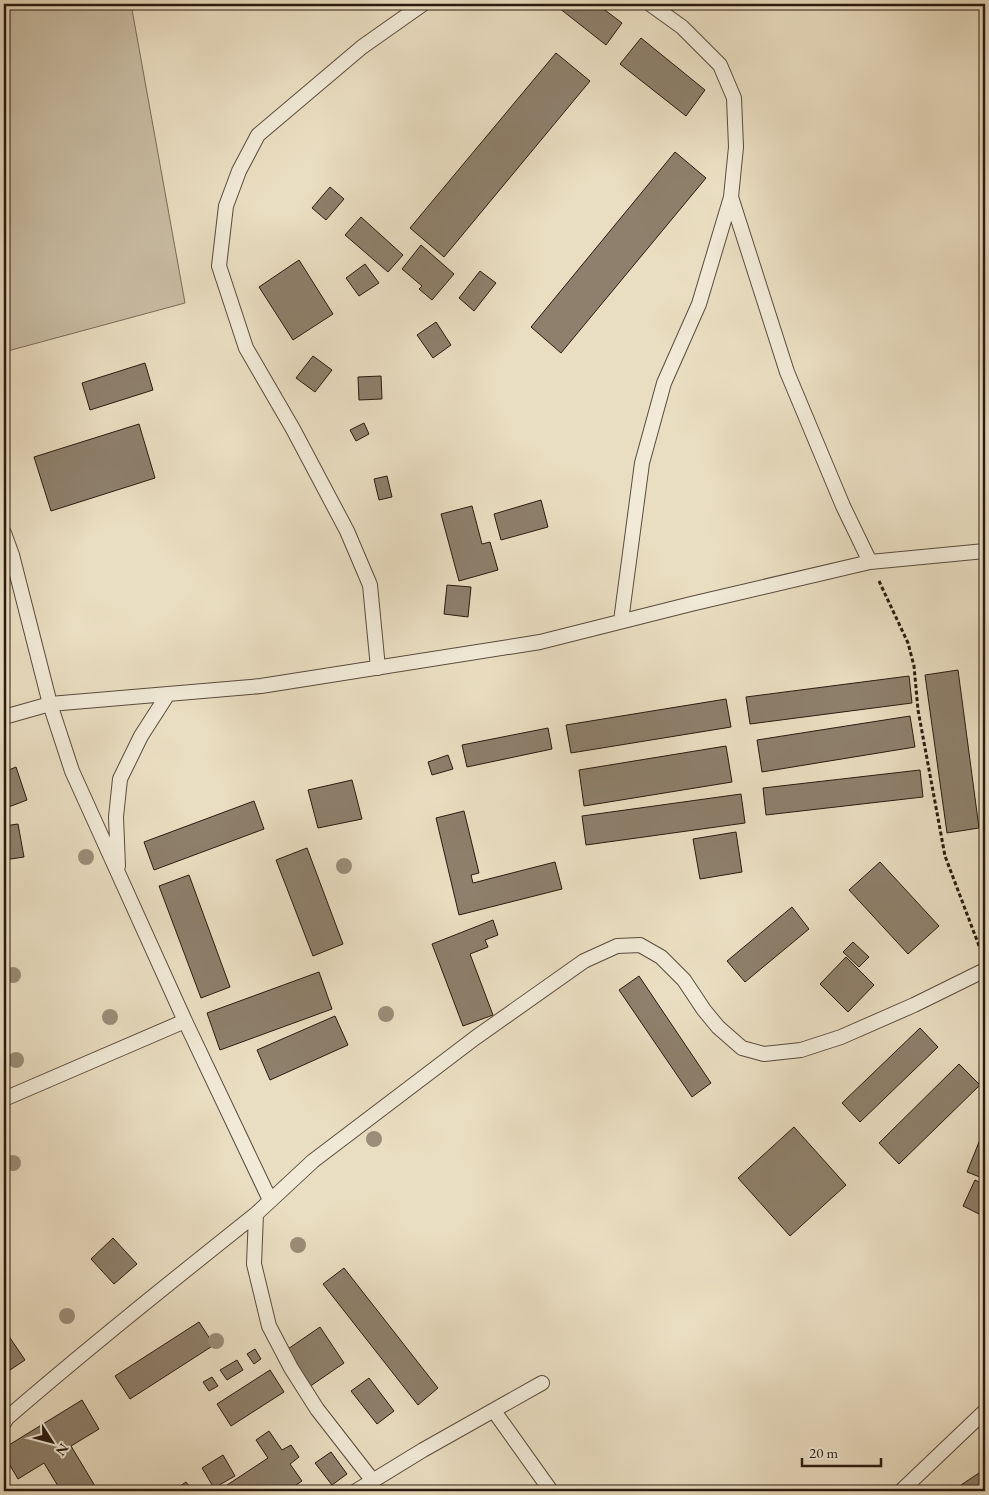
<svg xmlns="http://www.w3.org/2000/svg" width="989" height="1495" font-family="'EB Garamond',serif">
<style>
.green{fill:#c9bda4;stroke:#7a6c5a}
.building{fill:#8e806c;stroke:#2a1a0f}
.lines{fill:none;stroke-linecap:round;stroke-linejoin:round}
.service-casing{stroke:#5a4b3c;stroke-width:16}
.path{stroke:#2a1a0f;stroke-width:3;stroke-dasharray:4 2.5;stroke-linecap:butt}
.service{stroke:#f1ead7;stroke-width:14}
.tree{fill:#9b8d78}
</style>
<rect width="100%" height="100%" fill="#eadec2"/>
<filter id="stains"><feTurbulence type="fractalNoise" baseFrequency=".004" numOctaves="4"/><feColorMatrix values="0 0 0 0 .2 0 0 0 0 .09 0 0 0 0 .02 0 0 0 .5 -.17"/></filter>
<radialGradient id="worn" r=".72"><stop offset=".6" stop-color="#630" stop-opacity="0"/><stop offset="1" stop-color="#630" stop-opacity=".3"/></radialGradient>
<path class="green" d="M4,4h127l54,299 -181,49z"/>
<path class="building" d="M554,4h43l25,19 -16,22z
M641,38l64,52 -19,26 -66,-52z
M556,53l34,28 -146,176 -34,-29z
M675,152l31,26 -145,175 -30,-26z
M330,187l14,12 -18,21 -14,-12z
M361,217l42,38 -15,17 -43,-37z
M421,245l33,29 -22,26 -13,-11 3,-3 -20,-17z
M299,260l34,54 -40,26 -34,-53z
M365,264l14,19 -20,13 -13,-18z
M480,271l16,12 -22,28 -15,-13z
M436,322l15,23 -18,13 -16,-23z
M313,356l19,14 -17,22 -19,-14z
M145,363l8,27 -63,20 -8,-27z
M381,376l1,23 -23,1 -1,-23z
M364,423l5,11 -13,7 -6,-11z
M139,424l16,54 -104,33 -17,-54z
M387,476l5,21 -13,3 -5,-21z
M541,500l7,27 -47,13 -7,-26z
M472,506l10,38 8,-2 8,28 -39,11 -18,-67z
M447,585l24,2 -3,30 -24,-3z
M958,670l21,158 -32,5 -22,-158z
M909,676l3,27 -162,21 -4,-27z
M726,699l5,28 -160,26 -5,-28z
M910,716l5,31 -153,25 -5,-32z
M548,728l4,21 -85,18 -5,-22z
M726,746l6,36 -148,24 -5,-36z
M448,755l5,14 -21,6 -4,-13z
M16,767l11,33 -21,8 -2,-6v-30z
M920,770l3,27 -157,18 -3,-27z
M352,780l10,39 -44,9 -10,-38z
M741,794l4,29 -159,22 -4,-29z
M254,801l10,28 -110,41 -10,-28z
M464,811l15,62 -8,2 2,8 82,-21 7,27 -103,26 -23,-97z
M18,824l6,33 -20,3v-34z
M736,832l6,40 -42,7 -7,-40z
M307,848l36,96 -30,12 -37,-96z
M880,862l59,64 -31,28 -59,-64z
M189,875l41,112 -29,11 -42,-112z
M792,907l17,22 -64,53 -18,-21z
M493,920l5,15 -13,5 3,7 -18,7 23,61 -30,11 -31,-82z
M853,942l16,15 -10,10 -16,-15z
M846,957l28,28 -26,27 -28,-28z
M319,972l13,37 -112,41 -13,-37z
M639,976l72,107 -19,14 -73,-107z
M335,1016l13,29 -78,35 -13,-30z
M920,1028l18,19 -78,75 -18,-19z
M959,1064l21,21 -81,79 -20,-21z
M794,1127l52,58 -56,51 -52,-58z
M985,1127v52l-18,-7z
M975,1180l10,5v32l-22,-11z
M113,1238l24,26 -23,20 -23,-25z
M344,1268l94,120 -20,17 -95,-121z
M199,1322l15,23 -84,54 -15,-23z
M320,1327l24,36 -35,24 -24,-36z
M4,1329l21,31 -21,14z
M255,1349l6,10 -7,5 -7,-10z
M237,1360l6,10 -16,10 -7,-10z
M270,1370l14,22 -53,34 -14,-22z
M212,1377l6,9 -9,5 -6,-9z
M369,1378l25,33 -17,13 -26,-33z
M82,1400l17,29 -28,17 27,45h-37l-17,-28 -26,16 -14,-24v-7z
M269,1431l13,19 9,-5 8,12 -9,7 12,17 -15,10h-69l50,-33 -12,-18z
M331,1452l16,22 -15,11 -17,-22z
M223,1455l12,21 -21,12 -12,-20z
M982,1471l3,4v16h-19l-5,-6z
M186,1482l7,9h-20z"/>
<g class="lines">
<defs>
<path id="service" d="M731,197l56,175 56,134 27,56
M4,533l8,22 38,149 22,67 113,250 85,179
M621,621l21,-158 22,-80 35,-79 32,-107 5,-50 -2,-49 -14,-33 -38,-38 -32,-23
M378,668l-8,-83 -23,-54 -54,-102 -47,-81 -27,-82 7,-60 13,-35 19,-36 104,-88 61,-43
M4,717l46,-13 211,-18 279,-44 151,-38 179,-42 115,-11
M118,866l-2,-49 4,-38 21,-43 27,-42
M4,1099l181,-78
M494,1411l57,80
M4,1423l3,-5c81,-70 165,-137 249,-204
M373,1481l-56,-72 -26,-41 -22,-42 -15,-62 2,-50 57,-53 162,-123 109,-77 33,-15 23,-1 21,12 23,23 20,30 14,17 24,21 22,6 37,-4 40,-13 73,-32 71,-35
M356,1491l67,-41 119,-67
M901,1491l84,-80"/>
</defs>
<use href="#service" class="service-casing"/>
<path class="path" d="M879,581l29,62 6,23 4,44 27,146 36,95"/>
<use href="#service" class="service"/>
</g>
<g class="tree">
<circle cx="86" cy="857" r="8"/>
<circle cx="344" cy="866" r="8"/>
<circle cx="13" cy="975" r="8"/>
<circle cx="386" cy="1014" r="8"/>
<circle cx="110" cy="1017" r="8"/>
<circle cx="16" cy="1060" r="8"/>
<circle cx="374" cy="1139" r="8"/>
<circle cx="13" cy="1163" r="8"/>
<circle cx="298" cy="1245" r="8"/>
<circle cx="67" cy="1316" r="8"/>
<circle cx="216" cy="1341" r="8"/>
</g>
<rect width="989" height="1495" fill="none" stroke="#eadec2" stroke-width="20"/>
<rect x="5" y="5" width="979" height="1485" fill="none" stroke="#2a1a0f" stroke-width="2.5"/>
<rect x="10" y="10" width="969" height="1475" fill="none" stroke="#2a1a0f"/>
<g transform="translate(52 1442) rotate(126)" stroke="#f1ead7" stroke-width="4" paint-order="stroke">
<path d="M0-4L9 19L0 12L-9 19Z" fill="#2a1a0f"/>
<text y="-8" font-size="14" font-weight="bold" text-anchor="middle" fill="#2a1a0f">N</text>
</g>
<path d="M802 1458v8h79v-8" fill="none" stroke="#2a1a0f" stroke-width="2.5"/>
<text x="809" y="1458" font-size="15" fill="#2a1a0f" stroke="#f1ead7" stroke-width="4" paint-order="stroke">20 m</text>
<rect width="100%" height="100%" filter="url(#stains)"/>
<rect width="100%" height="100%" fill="url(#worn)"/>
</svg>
